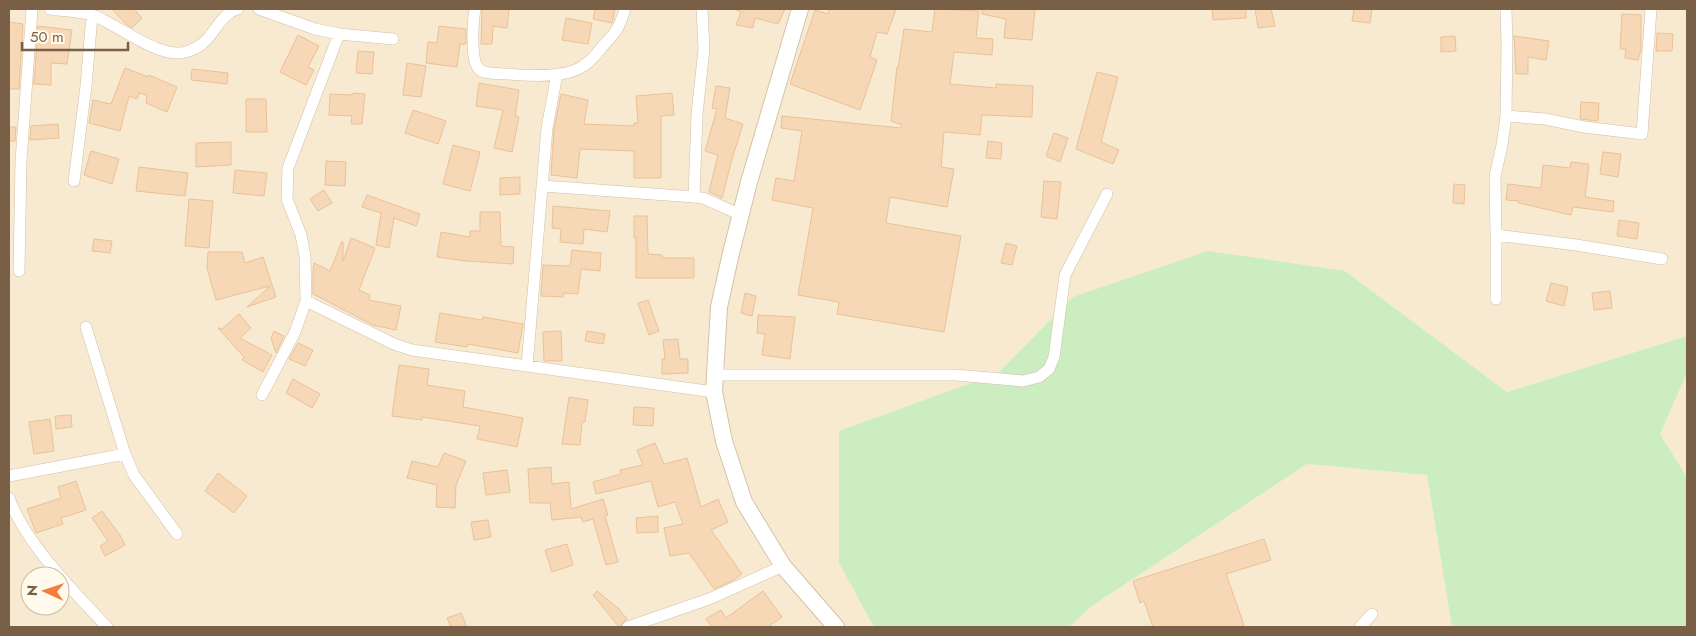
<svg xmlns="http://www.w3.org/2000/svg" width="1696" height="636" font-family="Jost,sans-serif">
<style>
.residential{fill:#f7ead0;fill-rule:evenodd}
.green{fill:#ccedbf}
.building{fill:#f6d8b7;stroke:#ebc196}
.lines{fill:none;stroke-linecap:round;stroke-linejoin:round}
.minor-casing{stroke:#d1bfa8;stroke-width:12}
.secondary-casing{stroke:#d6c2a7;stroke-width:18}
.minor{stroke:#fff;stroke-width:11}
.secondary{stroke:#fff;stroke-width:16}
</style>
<rect width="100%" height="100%" fill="#fef7e3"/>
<path class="residential" d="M9,9h1678v327l-180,56 -162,-121 -272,26 -75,76 -159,58v132l35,64h-865zM30,576h30v30h-30z
M1687,373v104l-27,-43z
M1307,464l120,11 25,152h-383l23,-21z"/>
<path class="green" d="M1208,251l137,20 162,121 180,-56v37l-27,61 27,43v150h-235l-25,-152 -120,-11 -215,142 -23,21h-195l-35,-64v-132l159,-58 75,-76z"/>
<path class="building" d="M112,9h22l8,9 -10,10 -6,-4z
M482,9h27l-2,19 -14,-2 -1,18h-11z
M595,9h20l-3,14 -19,-4z
M734,9h51l-7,15 -23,-6 -2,10 -17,-3 5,-13z
M829,9h67l-9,25 -10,-2 -7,25 7,3 -17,50 -70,-26 25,-74 13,4z
M935,9l44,2 -3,27 17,1 -1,16 -38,-3 -4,32 46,4v-4l37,2 -1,31 -50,-2 -2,20 -36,-3 -3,35 13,2 -7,38 -57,-10 -4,26 75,13 -17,96 -107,-18 2,-12 -41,-7 15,-87 -41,-8 4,-22 18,3 8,-50 -21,-3 1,-12 119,12 1,-3 -11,-4 6,-54 1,1 6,-39 28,3z
M982,9h53l-3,31 -28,-2 2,-19 -24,-5z
M1212,9h34v9l-33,2z
M1255,9h16l4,17 -17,2z
M1354,9h18l-2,14 -18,-2z
M1622,14l19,1v35l-3,10 -13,-2 1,-9h-6z
M566,18l26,5 -4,21 -26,-4z
M9,22l14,2 -4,65h-10z
M38,26l34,4 -5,34 -16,-1v22l-17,-1z
M439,26l27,3v15h-6l-3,23 -31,-4 2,-21 9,1z
M1657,33l16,1 -1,17h-16z
M298,35l21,11 -11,21 6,3 -8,15 -26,-13z
M1455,36l1,15 -15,1v-15z
M1514,36l35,5 -3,19 -18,-3v17h-12z
M358,51l16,1 -2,22 -16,-1z
M407,63l19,3 -5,31 -18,-2z
M125,68l23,9 1,-2 28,12 -10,25 -21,-9 1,-8 -8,-2 -2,6 -8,-3 -9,35 -31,-8 4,-23 18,4z
M192,69l36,4 -1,11 -36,-4z
M1097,72l21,5 -17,65 18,8 -6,14 -37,-15z
M479,83l40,7 -4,26 4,1 -7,35 -18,-4 9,-38 -27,-4z
M716,86l14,2 -5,30 18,6 -11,35 -10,39 -13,-6 9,-37 -13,-4 12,-42 -5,-1z
M353,93l12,1 -3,30h-11l1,-8 -23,-1 1,-21 23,1z
M672,93l2,22 -13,1v62h-27v-27l-54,-2 -3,29 -26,-3 3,-46 7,-35 27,6 -4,24 50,2v-3h4l-2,-27z
M246,99h20l1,33h-21z
M1581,102l18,1 -1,18 -18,-2z
M413,110l33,11 -8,23 -33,-11z
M58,124l1,14 -29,2 1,-14z
M9,127h7l-1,14h-6z
M1054,133l14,5 -8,24 -14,-6z
M988,141l14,2 -1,16 -15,-1z
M231,142v23l-35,2v-24z
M453,145l27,7 -10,39 -27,-7z
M91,151l28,8 -7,25 -28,-9z
M1603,152l18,2 -3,23 -18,-3z
M326,161l20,1 -1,24 -20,-1z
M1571,162l18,2 -4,33 29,4 -1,11 -40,-5 -2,8 -52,-12v-2l-13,-1 2,-16 33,4 2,-23 27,3z
M139,167l49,6 -3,23 -49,-5z
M235,170l32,3 -3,23 -31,-3z
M520,177v17l-20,1v-17z
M1044,181l17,1 -4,37 -16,-2z
M1454,184l11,1 -1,19 -11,-1z
M324,190l8,13 -14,8 -8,-12z
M367,195l53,19 -4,12 -22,-8 -5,30 -13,-3 5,-32 -19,-6z
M189,199l24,2 -4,47 -24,-2z
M553,206l57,5 -3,21 -23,-3 -1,15 -23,-2 1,-13 -9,-1z
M480,212h20l1,34 13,1 -1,17 -47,-3 -29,-4 4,-25 29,5v-6h10z
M634,216h13l1,38 14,1v3h32v20h-58v-40h-2z
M1619,220l20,3 -2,16 -20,-3z
M351,238l24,10 -16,42 11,5 -1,5 32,6 -5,24 -23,-5 -60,-31v-23l1,-8 16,8 12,-30 1,1v19z
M94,239l18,2 -2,12 -18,-2z
M1006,243l11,3 -5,19 -11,-2z
M572,250l29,3 -1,18 -19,-2 -3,25 -14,-1 -1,4 -22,-1 2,-31 27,1z
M208,252h34l3,11 18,-6 13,40 -29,10 23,-21 -54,14 -9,-32z
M1551,283l17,4 -4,19 -18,-5z
M1610,291l2,17 -18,2 -2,-17z
M745,293l11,3 -4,20 -11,-3z
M648,300l11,31 -10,4 -11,-32z
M440,313l42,7 1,-3 40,7 -5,29 -50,-9 -1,3 -32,-5z
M239,314l12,14 -11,10 32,17 -9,17 -21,-12 2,-3 -26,-29 4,1z
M758,315l37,2 -5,42 -28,-4 3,-21 -8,-1z
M274,331l10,5 -8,17 -5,-15z
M561,331l1,30h-18l-1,-29z
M587,331l18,3 -2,10 -18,-3z
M678,339l2,20h8v14l-26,1v-15h3l-2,-19z
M298,343l15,7 -8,16 -16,-7z
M399,365l30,4 -2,16 38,6 -2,16 60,11 -6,29 -40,-8 3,-13 -58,-9v3l-30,-4z
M293,379l27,15 -8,14 -26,-15z
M569,397l19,3 -3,22h-3l-2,23 -18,-1z
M634,407l20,1 -1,18 -20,-1z
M71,415l1,12 -16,2 -1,-13z
M50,419l4,32 -20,3 -5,-32z
M655,443l9,21 23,-6 14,49 17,-8 10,23 -17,8 31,44 -8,6 -20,9 -25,-36 -19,3 -6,-28 19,-4 -8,-22 -17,5 -7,-26 -55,13 -3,-12 28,-8 -1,-4 23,-5 -6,-15z
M444,453l22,8 -10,24 -1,23 -19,-1 1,-22 -30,-7 5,-17 26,6z
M551,467l1,17 17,-2 2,27 32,-10 5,16 -3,1 13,46 -12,3 -13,-46 -10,3 -2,-5 -29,3 -2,-17h-20l-2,-34z
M507,470l3,22 -24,3 -3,-22z
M218,473l29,23 -13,17 -29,-22z
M76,481l10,29 -25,8 2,6 -27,9 -9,-24 34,-11 -3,-11z
M102,511l18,24 5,10 -20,11 -5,-10 8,-5 -16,-23z
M658,516v16l-21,1 -1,-15z
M488,520l3,17 -17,3 -3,-18z
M1264,539l7,21 -45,14 18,51 -6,2h-85l-9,-26 -4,2 -7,-22z
M567,544l6,21 -21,7 -7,-22z
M597,591l21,17 9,11 -8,8 -26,-32z
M763,591l19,26 -14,10h-56l-6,-8 15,-9 5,8z
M461,613l6,14h-16l-4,-9z"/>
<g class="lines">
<defs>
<path id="minor" d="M50,9c14,2 29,2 42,6 26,9 69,47 97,36 4,-2 10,-4 13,-7 13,-10 19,-31 36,-35
M259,9l56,20 24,5 54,5
M475,9c-2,12 -5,51 4,60 6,6 21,4 29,5 21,2 58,4 75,-8 8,-5 14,-12 19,-19 14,-15 17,-18 23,-38
M1506,116l39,3 39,8 58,7 9,-125
M74,181l12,-95 6,-71
M543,186l151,11 9,1 38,17
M694,197l3,-83 7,-65 -2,-40
M1496,235l80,10 86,14
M19,271l2,-110 11,-152
M1496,299v-64l-1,-59 7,-31 4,-29 1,-73 -1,-34
M306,301l88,43 18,6 302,42
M86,327l39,127 9,21 43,59
M527,366l20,-238 10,-54
M715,375h241l67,6 16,-4 10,-8 5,-12 11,-82 42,-81
M262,395l33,-63 11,-31 -1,-45 -4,-21 -14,-36 1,-31 51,-134
M9,476l116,-22
M9,498c16,45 65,94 98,129
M628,627l81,-28 74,-33
M1360,627l12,-13"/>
<path id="secondary" d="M800,9l-51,173 -18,71 -12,54 -5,85 10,49 20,61 39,64 53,61"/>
</defs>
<use href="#minor" class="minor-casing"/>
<use href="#secondary" class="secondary-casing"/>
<use href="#minor" class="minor"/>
<use href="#secondary" class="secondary"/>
</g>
<rect width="1696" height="636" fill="none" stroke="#795f46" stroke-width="20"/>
<g transform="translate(45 591) rotate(273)"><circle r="24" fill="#fffaeb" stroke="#c9bca9"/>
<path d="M0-4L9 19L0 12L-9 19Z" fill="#f47c3c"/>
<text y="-8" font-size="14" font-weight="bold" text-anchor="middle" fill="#795f46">N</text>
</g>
<path d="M22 42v8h106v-8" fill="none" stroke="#795f46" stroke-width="2.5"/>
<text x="30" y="42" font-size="15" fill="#795f46" stroke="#fffaeb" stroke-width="4" paint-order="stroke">50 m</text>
</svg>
